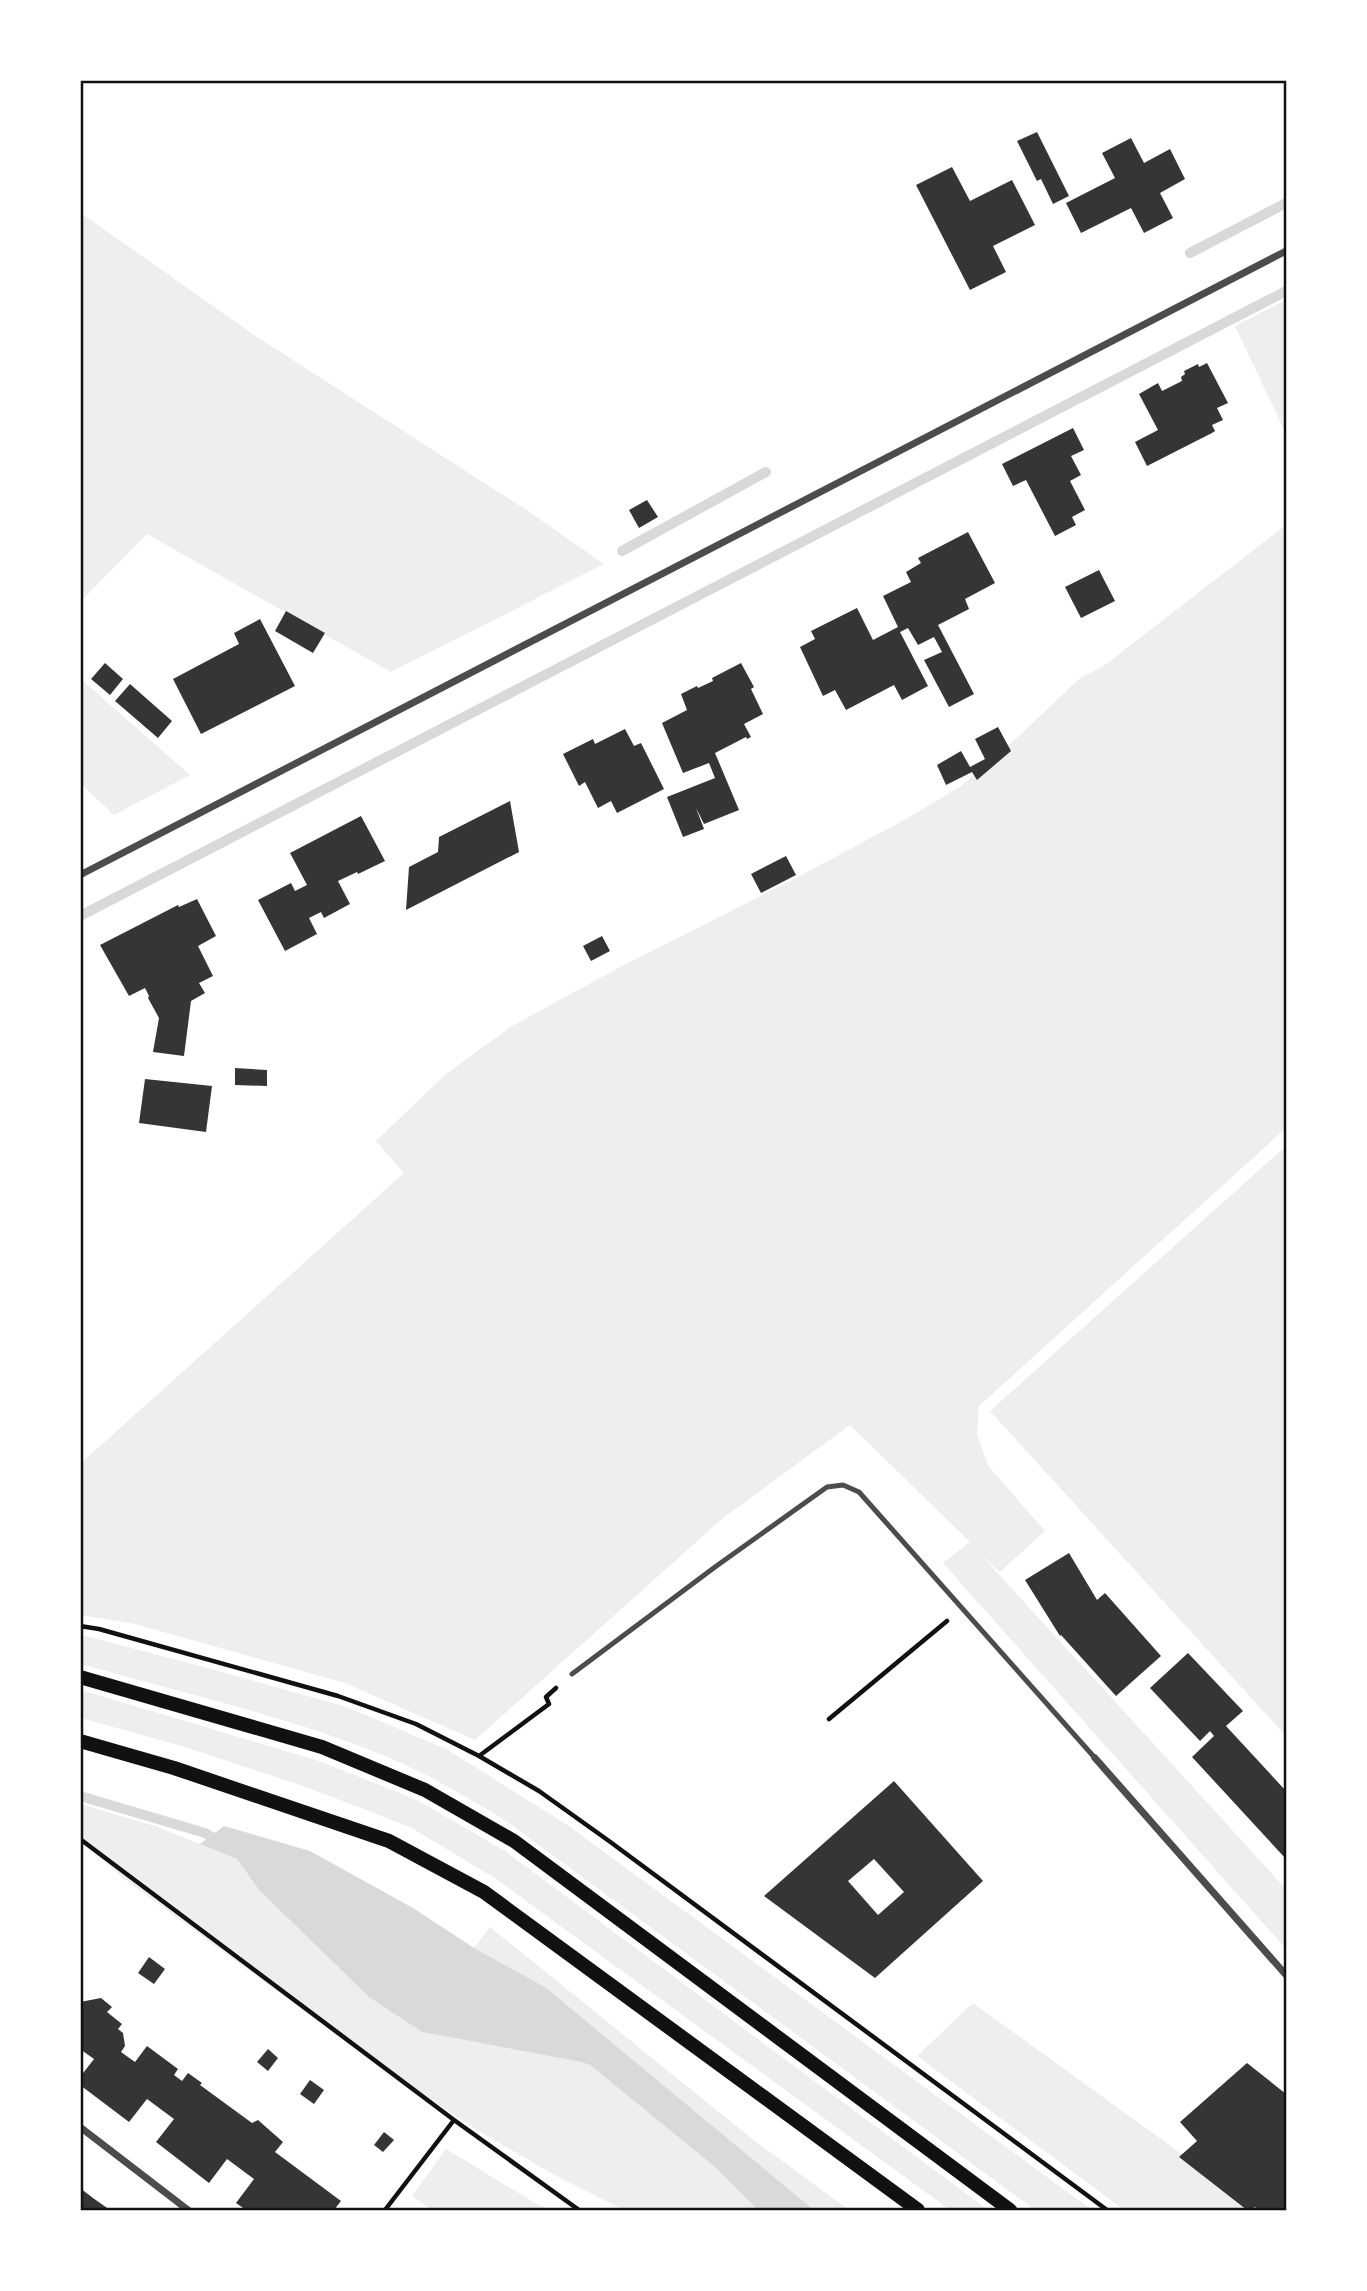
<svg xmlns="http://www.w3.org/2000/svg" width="1367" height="2291" font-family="'Fira Sans',sans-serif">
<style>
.green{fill:#eee}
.water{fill:#d9d9d9}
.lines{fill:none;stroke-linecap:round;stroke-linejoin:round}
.stream{stroke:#d9d9d9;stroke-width:10}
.building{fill:#353535;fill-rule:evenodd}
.path{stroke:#111;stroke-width:4.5}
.service{stroke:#4c4c4c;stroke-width:5}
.minor{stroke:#4c4c4c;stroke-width:7}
.secondary{stroke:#111;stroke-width:14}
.neatline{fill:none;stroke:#111;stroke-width:2.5}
</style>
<rect width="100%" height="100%" fill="#fff"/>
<path class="green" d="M81,213l173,122 274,176 76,53 -213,108 -244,-138 -66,67z
M1286,300v134l-51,-108z
M1286,525v603l-307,278 -2,28 11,32 57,65 -45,41 -17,-15 303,332v60l-343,-386 27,-21 -120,-117 -127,93 -248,222 -130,-57 -210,-59 -54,-9v-152l323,-290 -28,-32 70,-67 66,-48 110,-60 178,-90 106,-57 55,-33 58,-50 60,-57 26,-14z
M81,679l109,96 -76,40 -33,-31z
M1286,1146v590l-296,-325z
M81,1635l123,32 143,40 101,43 118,74 526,386h-57l-529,-389c-44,-27 -89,-53 -138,-72 -93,-36 -191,-57 -287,-85z
M81,1690l235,70 101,40 88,51 483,359h-38l-454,-331 -84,-51 -103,-40 -124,-41 -104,-29z
M81,1804l77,23 79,32 22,31 110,107 53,35 159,30 9,3 125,102 43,43h-134l-73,-37 -74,-43 -124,-83 -230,-169 -42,-37z
M490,1927l261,211 98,72h-35l-269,-223 -71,-39z
M973,2003l286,207h-135l-207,-154z
M446,2149l89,54 15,7h-118l-20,-14z"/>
<path class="water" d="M224,1826l86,25 103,57 61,40 71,39 269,223h-56l-43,-43 -125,-102 -9,-3 -159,-30 -53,-35 -110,-107 -22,-31 -37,-15z"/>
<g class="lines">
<path class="stream" d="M1190,253l96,-50
M622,551l144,-79
M80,916l1206,-625
M80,1796l125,37 16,9"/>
</g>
<path class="building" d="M1037,132l32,64 -16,8 -12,-25 -4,2 -20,-40z
M1131,138l13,25 26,-14 15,30 -25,14 13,25 -29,15 -13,-25 -50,25 -15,-30 49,-25 -13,-25z
M952,167l18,34 42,-21 23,45 -42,21 13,26 -36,18 -54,-105z
M1207,363l21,40 -11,5 6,12 -11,5 3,6 -3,2 -65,33 -12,-24 23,-12 -19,-36 19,-11 4,8 20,-10 -1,-4 4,-3 -1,-3 14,-7 1,3z
M1073,428l11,22 -13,6 10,19 -11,6 15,29 -13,7 4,8 -21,11 -29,-56 -13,6 -11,-22z
M647,500l11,17 -19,11 -10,-18z
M968,532l27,51 -30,16 4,10 -31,16 36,69 -25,13 -25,-47 18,-8 -8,-15 -16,8 -10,-17 -8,4 28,54 -26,14 -8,-15 -48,25 -11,-20 -12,6 -23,-49 15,-8 -4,-8 46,-23 16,32 25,-13 -15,-31 28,-14 -5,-10 15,-9 -3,-5z
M1099,570l16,31 -34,17 -16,-31z
M286,611l39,22 -12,20 -38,-22z
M260,619l35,67 -94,48 -28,-55 66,-35 -5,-11z
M105,663l18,16 -13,16 -19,-16z
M741,663l13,24 -3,2 12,25 -19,10 7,13 -4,2 -1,-2 -31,16 24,57 -35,14 -8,-16 8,21 -21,8 -16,-40 48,-19 -6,-15 -26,10 -21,-50 25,-13 -6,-16 16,-8 1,2 15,-7 -1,-3z
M130,684l42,37 -14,17 -43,-37z
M998,727l13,24 -34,29 -5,-8 -26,13 -9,-20 24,-14 9,16 15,-8 -10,-20z
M625,729l9,17 7,-3 23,46 -47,24 -6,-12 -13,7 -13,-26 -6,4 -16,-32 30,-15 2,5z
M510,801l9,51 -113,58 3,-43 29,-15 1,-15z
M361,816l24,45 -27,13 -1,-2 -19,9 12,23 -26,14 -3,-6 -12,6 8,16 -32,17 -27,-51 33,-17 4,8 12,-6 -17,-32z
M786,856l10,19 -35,18 -10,-19z
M197,899l19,37 -18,10 15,30 -14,7 6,10 -14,8 -7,55 -31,-4 6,-34 -11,-20 1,-2 -4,-8 -16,8 -29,-51 78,-40 1,2z
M602,936l8,15 -19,10 -8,-15z
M235,1068l32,2v16l-32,-1z
M145,1079l67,7 -6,46 -67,-9z
M1069,1553l28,47 8,-7 56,63 -45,40 -55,-61 -1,1 -35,-56z
M1188,1653l55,58 -17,15 60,65v68l-94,-102 22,-21 -4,-5 -10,10 -50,-53z
M894,1781l89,100 -108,97 -111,-82zM874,1859l30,33 -26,23 -30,-34z
M149,1957l16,12 -11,15 -16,-11z
M101,1998l11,9 -5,5 15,12 -4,5 5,4 2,13 -4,6 14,10 12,-16 31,23 -4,6 8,6 6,-8 14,10 -2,2 52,38 6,-3 25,22 -8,10 66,49 -7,9h-88l-10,-7 18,-24 -27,-20 -18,24 -53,-41 18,-23 -27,-20 -18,23 -49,-37v-8l14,-18 -14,-10v-47z
M268,2049l10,9 -10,13 -11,-9z
M1247,2063l39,31v116h-28l-3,-3 -4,3h-4l-68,-53 18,-16 -17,-19z
M310,2080l14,10 -10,14 -14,-10z
M384,2132l10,8 -11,12 -9,-7z
M80,2188l13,10 17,12h-30z"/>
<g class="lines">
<path class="path" d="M80,1626l19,3 239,67 78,28 63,32 60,35 70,50 498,369
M829,1719l118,-98
M479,1756l70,-52 -3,-7 10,-9
M80,1839l374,281 125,90
M385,2210l69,-90"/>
<path class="service" d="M572,1674l143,-107 112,-80 16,-2 16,7 236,266"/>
<path class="minor" d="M80,875l1206,-624
M1095,1758l191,217
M80,2127l108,83"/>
<path class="secondary" d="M80,1677l242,70 103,43 89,51 496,369
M80,1741l94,27 215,73 95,51 434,318"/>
</g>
<rect width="1367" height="2291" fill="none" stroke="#ffffff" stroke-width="164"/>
<rect x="82" y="82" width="1203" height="2127" class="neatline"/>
</svg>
